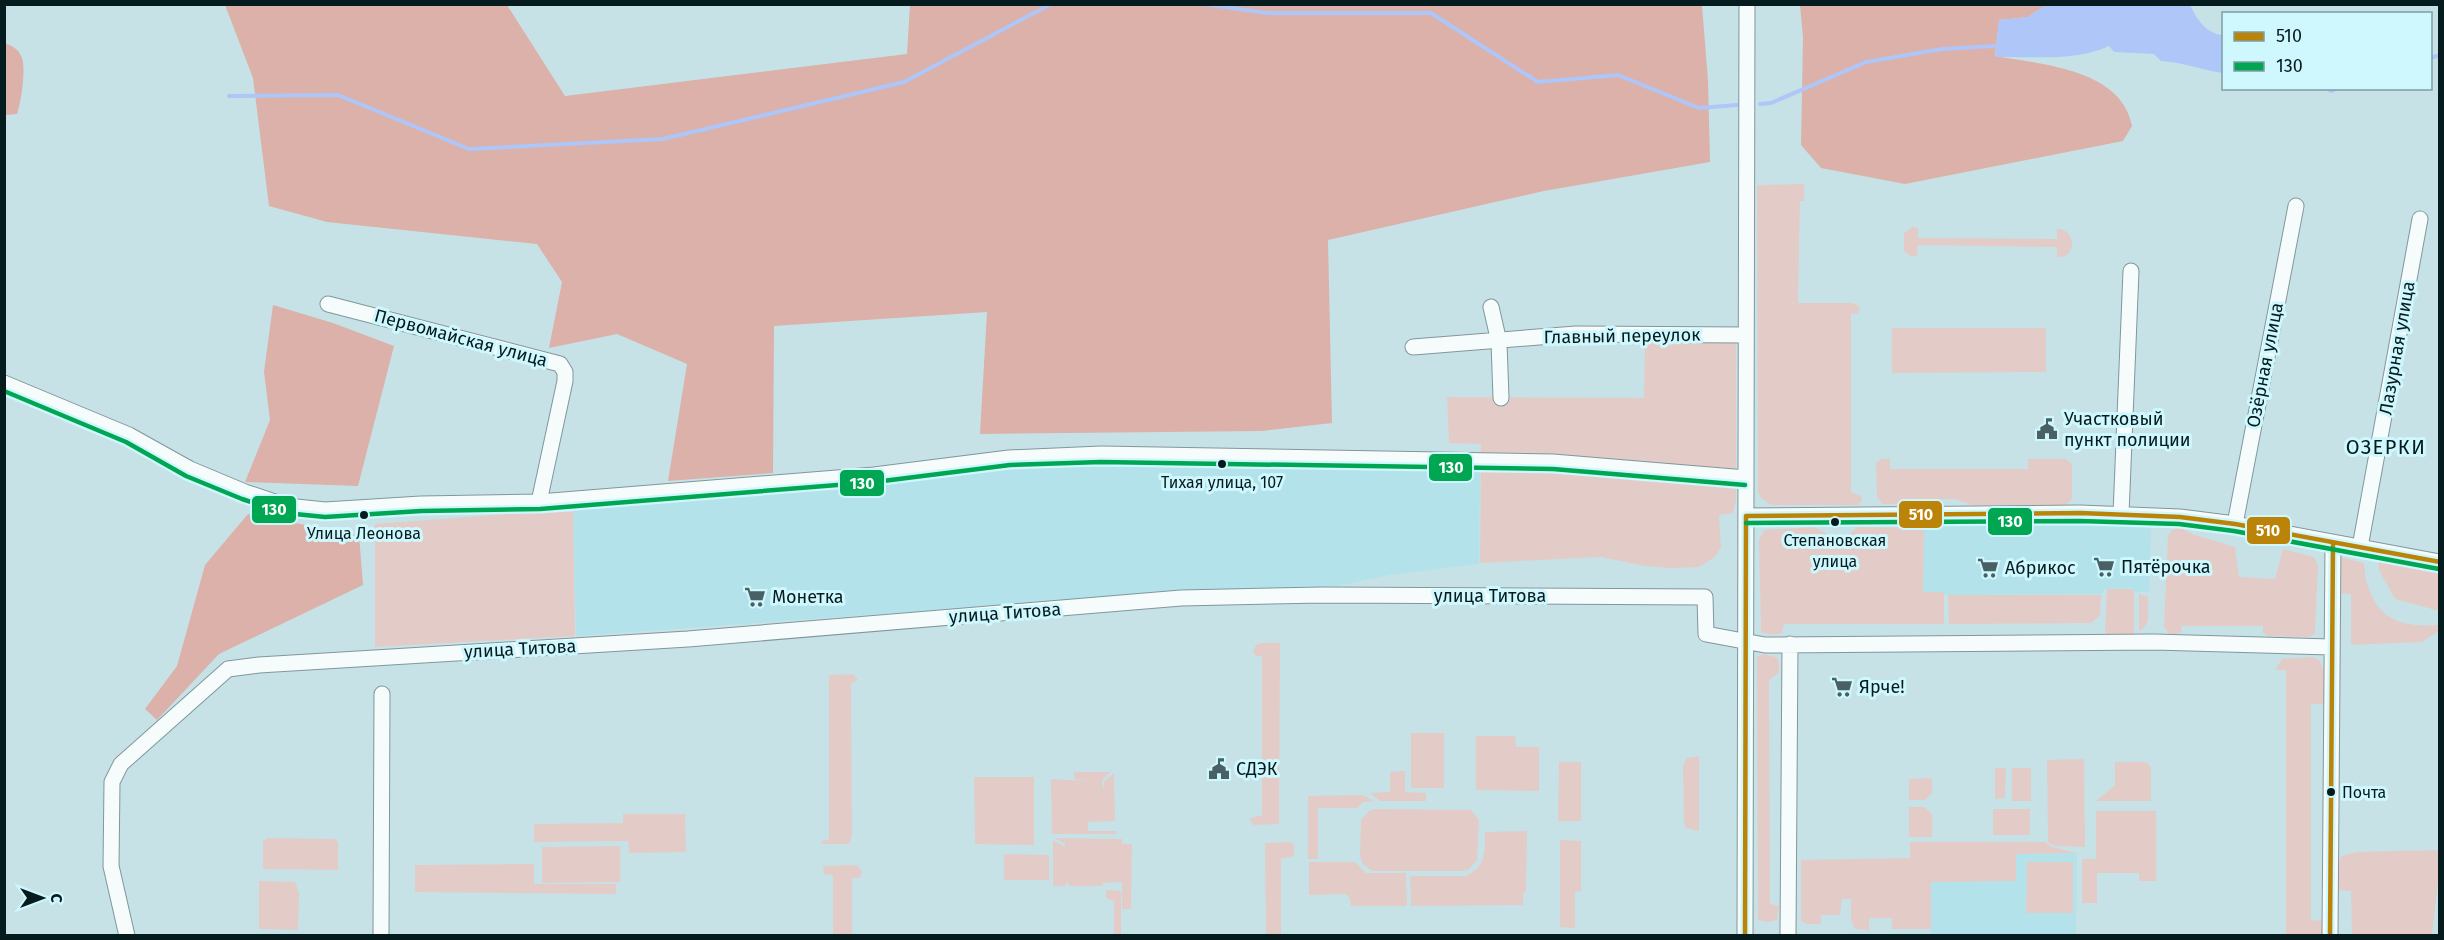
<svg xmlns="http://www.w3.org/2000/svg" width="2444" height="940" font-family="'Fira Sans',sans-serif">
<style>
.built{fill:#b3e2ea}
.green{fill:#e3ccc8}
.forest{fill:#dbb1aa}
.water{fill:#aec6f8}
.lines{fill:none;stroke-linecap:round;stroke-linejoin:round}
.stream{stroke:#aec6f8;stroke-width:4}
.minor-casing{stroke:#81979b;stroke-width:17}
.minor{stroke:#f6fbfb;stroke-width:15}
.bus-1-casing{stroke:#cef7fe;stroke-width:9}
.bus-2-casing{stroke:#cef7fe;stroke-width:9}
.bus-1{stroke:#bb8308;stroke-width:4.5}
.bus-2{stroke:#00a651;stroke-width:4.5}
.bus-dot{fill:#061b1e;stroke:#cef7fe;stroke-width:2}
.labels{text-anchor:middle;dominant-baseline:central;stroke-width:6;stroke-linejoin:round;paint-order:stroke}
.bus-label{font-size:16px;fill:#061b1e;stroke:#cef7fe}
.street-label{font-size:18px;fill:#061b1e;stroke:#cef7fe}
.poi-label{font-size:18px;fill:#061b1e;stroke:#cef7fe;text-anchor:start}
.neighbourhood-label{font-size:20px;letter-spacing:1.5px;fill:#061b1e;stroke:#cef7fe}
.line-badge{stroke:#cef7fe;stroke-width:2}
.badge-label{font-size:16px;text-anchor:middle;font-weight:bold;fill:#fff}
</style>
<rect width="100%" height="100%" fill="#c6e2e7"/>
<path class="built" d="M1111,464l232,4 137,-3 -1,99 -90,11 -52,11 -289,16 -472,34 -3,-129 405,-35z
M2111,518l37,5 3,6 -2,63h-14l-3,-4 -28,1 -3,5 -158,1 -20,-3v-72z
M2077,853l-1,82 -145,1v-81z"/>
<path class="green" d="M1804,184v17h-4l-2,102h55l7,4 -2,6 -7,1v178l10,4 1,4 -4,5h-87l-9,-6 -4,-7 -1,-307z
M1912,227l6,1v10l139,1v-10c20,-1 20,30 0,28v-10l-139,-2 -1,11h-7l-6,-5v-18z
M1892,328h154v44l-154,1z
M1731,336l5,7v157l-3,13 -14,2 2,32 -6,10 -16,10 -29,1 -25,-2 -44,-9 -121,6 1,-119 -32,-1 -2,-46 197,1 1,-60z
M1881,459h9v10h138v-10h38l6,5v35l-6,6h-95l-16,-6h-25l-11,5h-37l-5,-7 -1,-34z
M573,512l2,124 -200,11v-123l146,-11z
M1814,527l18,9h14l12,-9 66,1 -1,64h21v32h-160l-2,9 -9,2 -12,-3 -2,-92 5,-10z
M2180,527l12,7 43,13 4,30 36,2 8,-30 31,8 4,9 -3,68 -6,3 -41,-1 -5,-3v-7h-81l-1,6 -10,4 -7,-9 4,-91 3,-5z
M2340,557l24,6c1,8 1,16 4,23 12,37 38,41 71,39v6l-17,11 -71,3v-51l-12,-1z
M2378,557l61,14v40l-44,-12 -16,-29z
M2107,589h25l2,2v43h-29z
M2139,594l9,3v24l-5,8 -4,2z
M1948,595h153l-1,21 -9,7 -142,1z
M1261,643h19l-1,181 -25,1 -4,-5 1,-2 11,-3v-158l-7,-2 -2,-3 3,-7z
M1763,654l13,3 3,4v12l-10,7 1,224 9,2 -2,14 -10,2 -9,-2 -1,-263z
M2312,657l7,3 5,9v35h-13v216l13,1v14h-38v-265h-11l7,-11z
M853,674l5,6 -7,4 1,151 -2,8 -3,1h-24l-3,-3 9,-1v-165z
M1411,733h33v55h-33z
M1476,736h39l1,11h23v44l-63,-1z
M1699,756v75l-13,-3 -2,-5 -1,-57 4,-8z
M2084,759l1,88 -31,-1 -6,-4 -1,-82z
M1559,762h22v59h-23z
M2115,762h31l5,5v34h-55l19,-16z
M1995,768h11l-1,30 -10,1z
M2012,768h19v33h-19z
M1405,771v21l21,1v8h-46l-10,-8 20,-1v-20z
M1074,772h36l-8,9 2,10v-9l10,-9 1,48 -27,1v9h28v3h-64l-1,-55 38,2 -15,-2z
M974,777h60v68l-59,-1z
M1932,778v15l-7,7h-16v-21z
M1362,795l13,6 -12,1 -6,6h-39v51h-10v-63z
M1909,807h16l7,7v23h-23z
M1374,809l97,1 8,10 -2,40 -8,9 -5,2h-92l-9,-7 -3,-8 1,-36 8,-9z
M1993,809h37v26h-37z
M2096,811h60v70h-17v-8h-42v30h-15v-44h14z
M623,814h62l1,38 -57,1 -1,-12 -94,1v-18l89,-1z
M1527,831l-1,59 -3,5v10l-112,1 -1,-30h55c21,-8 20,-24 20,-44z
M268,838l67,1 3,3v28l-75,-1v-28z
M1055,838l67,1v5h10l-1,65h-9v-27l-19,1 -1,3h-33v-3h-3l-1,3h-12v-46l12,7v-3z
M1560,840l21,1v50l-6,1v36l-15,-1z
M1291,842l3,3v11l-13,3v76h-15l-1,-92z
M1910,842h135l7,5 25,6 -61,1v27l-85,1v47h-39v-11h-23v12l-14,-1 -4,-8v-22h-9l-2,16h-19v9h-14l-6,-3v-61l109,-2z
M620,846v36l-78,1v-36z
M2439,850v22l-7,63h-80l-1,-44 -13,-1v-26l4,-8 15,-4z
M1004,854l45,1v25h-45z
M1309,862h46l11,11h40l1,33h-56l-1,-7 -4,-5 -37,1z
M2027,862h46v51h-47z
M534,864v20h82v10l-201,-2v-27z
M852,865l6,1 4,6 -2,6h-8v57h-19v-60l-9,-1 -1,-6 2,-2z
M259,881l36,1 4,11 -1,37 -39,-1z
M1106,890l15,1v44h-7v-34l-8,-3z"/>
<path class="forest" d="M225,5h282l58,91 342,-42 3,-49h792l6,76 2,81 -166,29 -216,49 4,183 -70,8 -282,3 7,-122 -213,14 -1,147 -105,8 19,-117 -70,-30 -68,14 13,-66 -25,-38 -210,-22 -58,-16 -16,-128z
M1800,5h252l-9,2 -15,10 -29,3 -4,36c46,8 127,13 137,70l-9,15 -218,43 -84,-16 -20,-23 2,-108z
M5,43c7,3 14,6 17,15 4,11 -1,45 -5,56l-12,1z
M273,305l60,18 61,23 -36,140 -113,-4 25,-62 -6,-48z
M248,514l111,21 4,50 -144,69 -62,66 -12,-11 32,-43 28,-101z"/>
<path class="water" d="M2052,5h138c7,14 16,29 33,30v38c-21,-3 -40,-11 -62,-12l-7,-7 -40,-2 -5,-6c-34,16 -77,10 -114,11l4,-37 29,-3 15,-10z"/>
<g class="lines">
<path class="stream" d="M1204,4l63,9h164l107,69 80,-7 81,33 38,-3
M2430,58l10,-3
M2327,88l4,3 6,-3
M229,96l109,-1 131,54 194,-10 241,-57 147,-78
M1760,104l11,-1 95,-41 76,-13 52,-3"/>
<defs>
<path id="minor" d="M328,304l232,60 5,8v9l-26,121
M1491,307l8,35 2,56
M1413,347l163,-13 170,1
M4,383l125,52 61,34 55,23 42,14 38,4 96,-6 118,-2 335,-27 135,-17 92,-4 452,8 193,16
M2121,514l10,-243
M1746,516l334,-3 100,4 55,7 205,38
M2235,524l61,-318
M2360,547l60,-328
M127,936l-16,-70 1,-84 9,-18 107,-95 31,-4 429,-26 493,-41 142,-3 382,2 1,37 59,11 389,-3 177,5
M381,936l1,-242
M1745,936l2,-932
M1788,936l2,-292
M2330,936l3,-393"/>
</defs>
<use href="#minor" class="minor-casing"/>
<use href="#minor" class="minor"/>
<defs>
<path id="bus-1" d="M1746,516l334,-3 100,4 55,7 205,38
M1745,936l1,-420
M2330,936l3,-393"/>
<path id="bus-2" d="M4,391l122,51 60,34 56,23 43,14 40,4 96,-6 119,-2 335,-27 135,-17 91,-3 452,7 192,16
M1746,523l334,-2 99,3 55,7 205,38"/>
</defs>
<use href="#bus-1" class="bus-1-casing"/>
<use href="#bus-2" class="bus-2-casing"/>
<use href="#bus-1" class="bus-1"/>
<use href="#bus-2" class="bus-2"/>
</g>
<defs>
<symbol id="civic-bare" viewBox="-9 -9 18 18"><path d="M-.6-6.5H3V-4.5H.6V-3L4-1V1h2V6H-6V1h2V-1L-.6-3ZM-1.2 2.5V6h2.4V2.5Z" fill="#496164" stroke="#cef7fe" stroke-width="2.5" paint-order="stroke"/></symbol>
<symbol id="supermarket-bare" viewBox="-9 -9 18 18"><path d="M-6-5.5h2.5l.6 2H6L4.5 2H-2.5L-4.4-4H-6ZM-1.5 3.2a1.3 1.3 0 1 0 .1 0ZM3 3.2a1.3 1.3 0 1 0 .1 0Z" fill="#496164" stroke="#cef7fe" stroke-width="2.5" paint-order="stroke"/></symbol>
</defs>
<g fill-rule="evenodd">
<use href="#civic-bare" x="2032" y="414" width="30" height="30"/>
<use href="#supermarket-bare" x="2089" y="552" width="30" height="30"/>
<use href="#supermarket-bare" x="1973" y="553" width="30" height="30"/>
<use href="#supermarket-bare" x="740" y="582" width="30" height="30"/>
<use href="#supermarket-bare" x="1827" y="672" width="30" height="30"/>
<use href="#civic-bare" x="1204" y="754" width="30" height="30"/>
</g>
<g class="bus-dot">
<circle cx="1222" cy="464" r="5"/>
<circle cx="364" cy="515" r="5"/>
<circle cx="1835" cy="522" r="5"/>
<circle cx="2331" cy="792" r="5"/>
</g>
<g class="labels">
<g class="bus-label">
<text x="1222" y="482">Тихая улица, 107</text>
<text x="364" y="533">Улица Леонова</text>
<text x="1835" y="540">Степановская<tspan x="1835" dy="21">улица</tspan></text>
<text x="2342" y="792" text-anchor="start">Почта</text>
</g>
<g class="street-label">
<text transform="translate(1622 336) rotate(-1)">Главный переулок</text>
<text transform="translate(461 338) rotate(15)">Первомайская улица</text>
<text transform="translate(2397 348) rotate(-80)">Лазурная улица</text>
<text transform="translate(2265 365) rotate(-79)">Озёрная улица</text>
<text x="1490" y="596">улица Титова</text>
<text transform="translate(1005 613) rotate(-4)">улица Титова</text>
<text transform="translate(520 649) rotate(-3)">улица Титова</text>
</g>
<g class="poi-label">
<text x="2064" y="419">Участковый<tspan x="2064" dy="21">пункт полиции</tspan></text>
<text x="2121" y="567">Пятёрочка</text>
<text x="2005" y="568">Абрикос</text>
<text x="772" y="597">Монетка</text>
<text x="1859" y="687">Ярче!</text>
<text x="1236" y="769">СДЭК</text>
</g>
<g class="neighbourhood-label">
<text x="2386" y="447">ОЗЕРКИ</text>
</g>
</g>
<g class="line-badge">
<rect x="1428" y="453" width="45" height="29" rx="6" fill="#00a651"/>
<rect x="839" y="469" width="46" height="28" rx="6" fill="#00a651"/>
<rect x="251" y="495" width="46" height="29" rx="6" fill="#00a651"/>
<rect x="1898" y="500" width="45" height="29" rx="6" fill="#bb8308"/>
<rect x="1987" y="507" width="46" height="29" rx="6" fill="#00a651"/>
<rect x="2246" y="516" width="45" height="29" rx="6" fill="#bb8308"/>
</g>
<g class="badge-label">
<text x="1451" y="473">130</text>
<text x="862" y="489">130</text>
<text x="274" y="515">130</text>
<text x="1921" y="520">510</text>
<text x="2010" y="527">130</text>
<text x="2268" y="536">510</text>
</g>
<rect width="2444" height="940" fill="none" stroke="#061b1e" stroke-width="12"/>
<rect x="2222" y="12" width="210" height="78" fill="#cef7fe" stroke="#7e9fa4" stroke-width="1.5"/>
<rect x="2234" y="32" width="30" height="9" fill="#bb8308" stroke="#7e9fa4" stroke-width="1.5"/>
<text x="2276" y="42" font-size="18" fill="#061b1e">510</text>
<rect x="2234" y="62" width="30" height="9" fill="#00a651" stroke="#7e9fa4" stroke-width="1.5"/>
<text x="2276" y="72" font-size="18" fill="#061b1e">130</text>
<g transform="translate(42 898) rotate(90)" stroke="#cef7fe" stroke-width="4.5" paint-order="stroke">
<path d="M0-4.5L10 22L0 15L-10 22Z" fill="#061b1e"/>
<text y="-9" font-size="16" font-weight="bold" text-anchor="middle" fill="#061b1e">С</text>
</g>
</svg>
